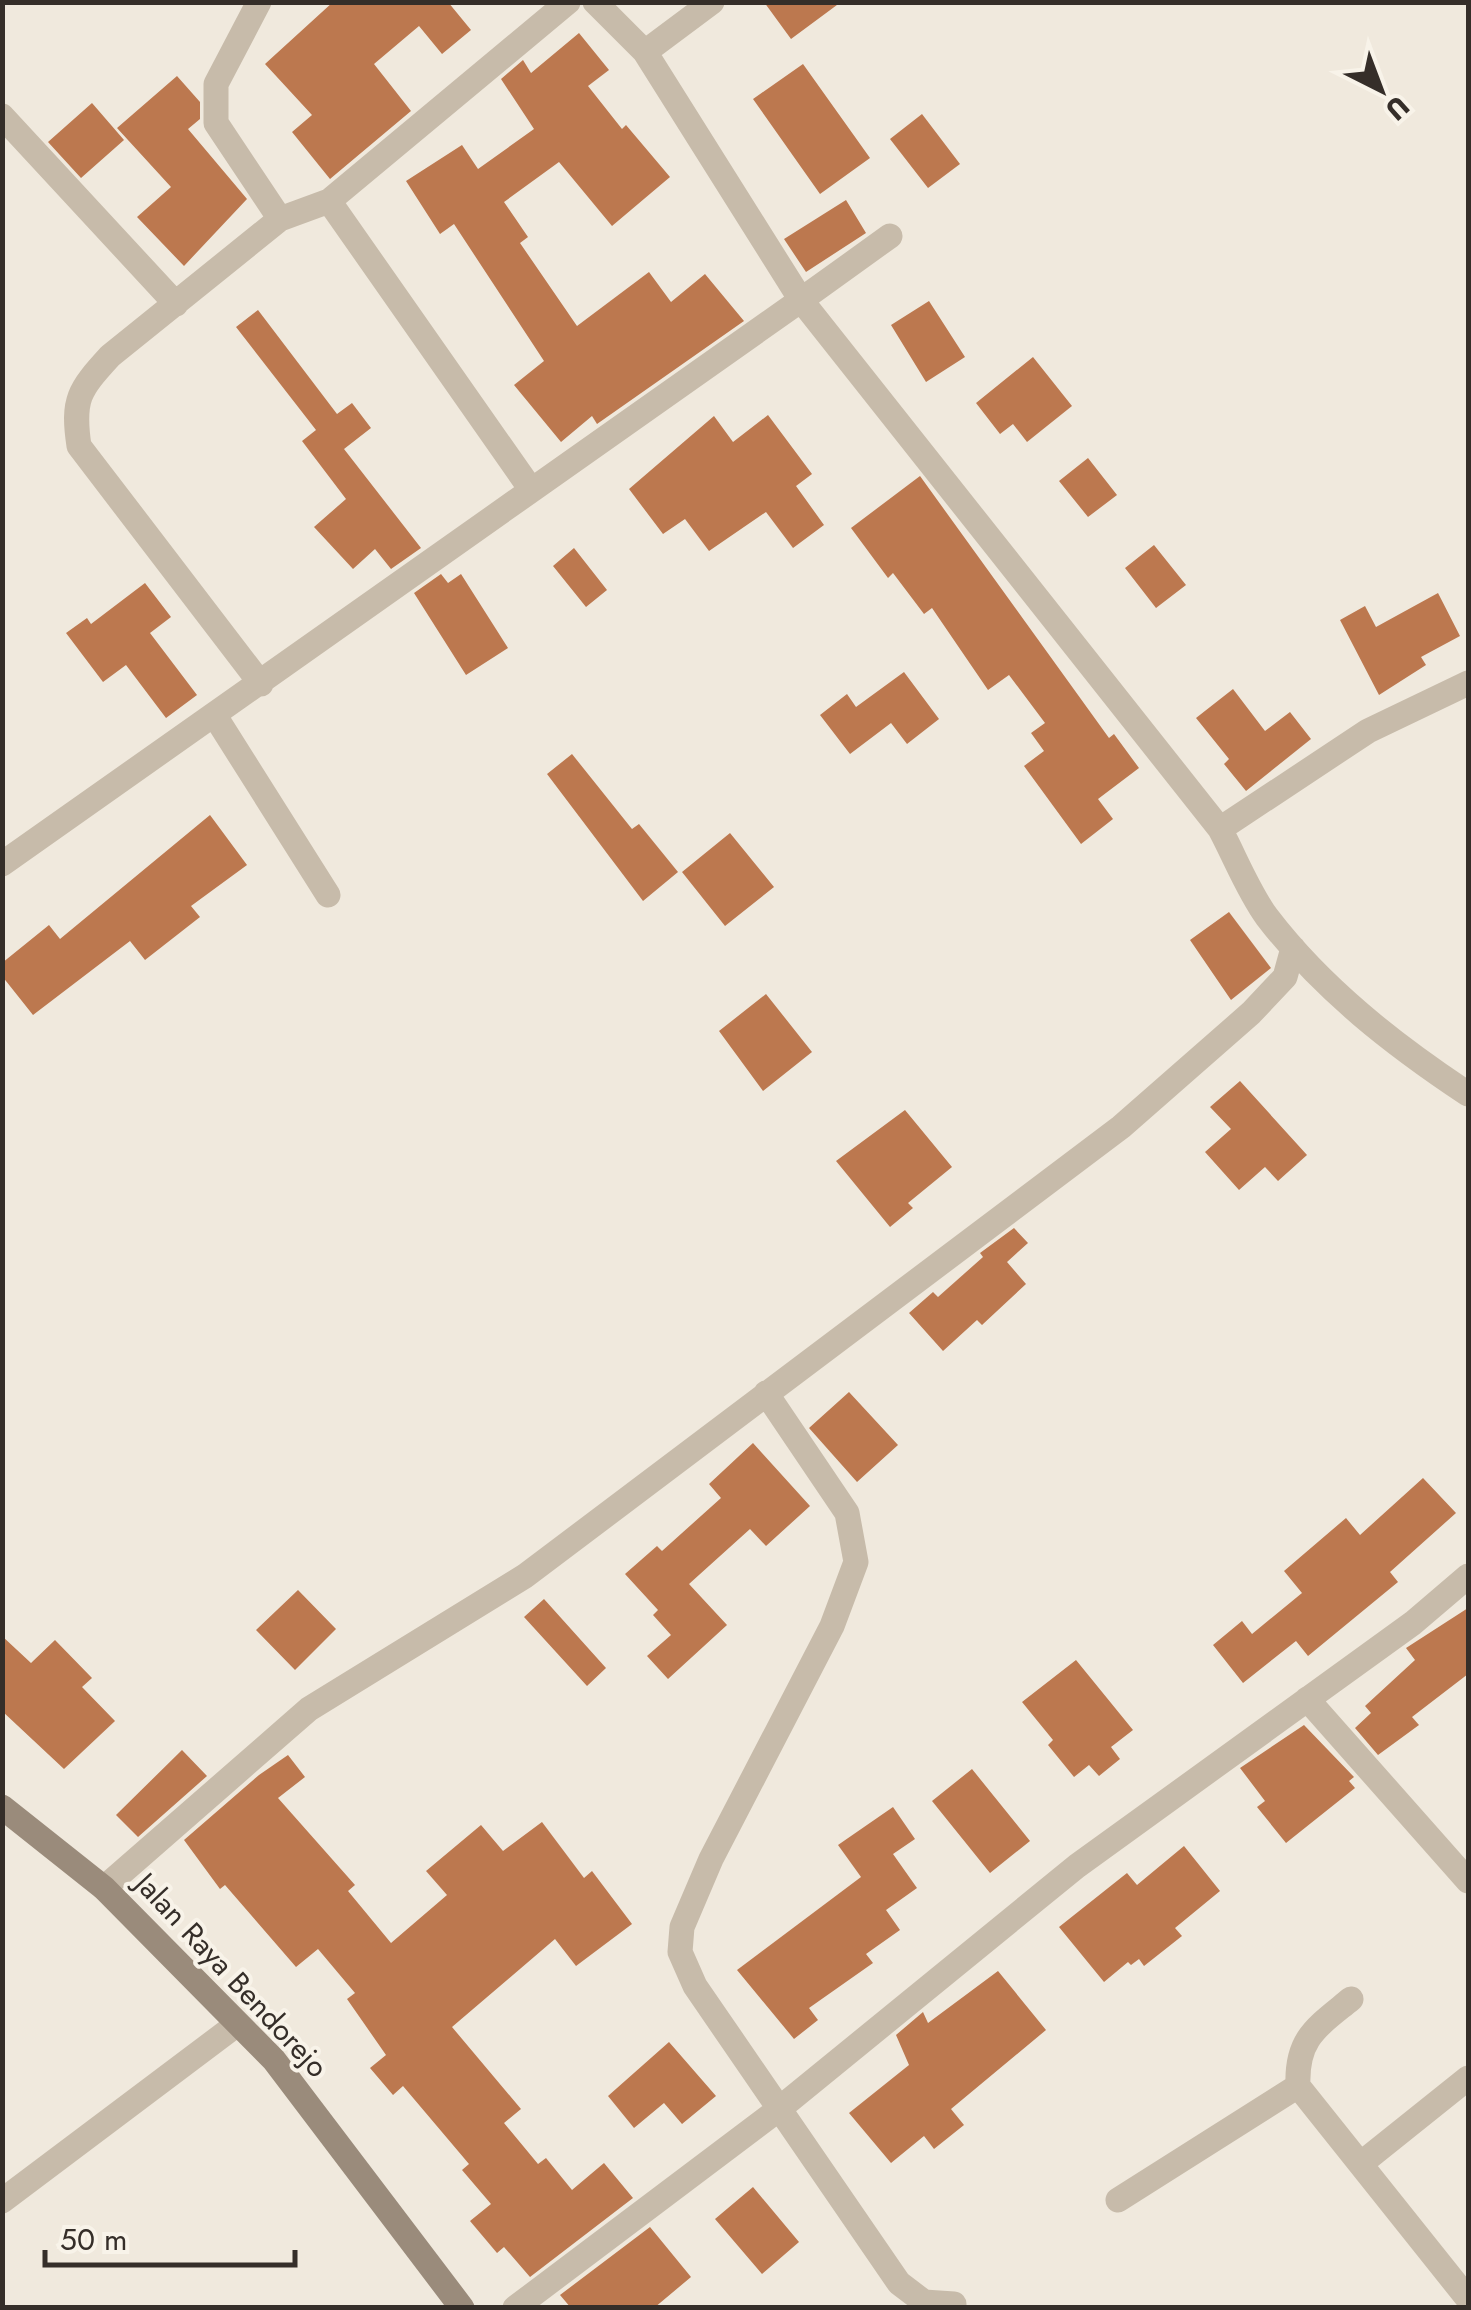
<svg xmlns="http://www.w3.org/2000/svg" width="1471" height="2310" font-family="Jost,sans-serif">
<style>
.building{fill:#bc784f}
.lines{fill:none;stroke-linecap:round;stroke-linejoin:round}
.street{stroke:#c7bbaa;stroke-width:25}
.secondary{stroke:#9a8b7b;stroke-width:25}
.labels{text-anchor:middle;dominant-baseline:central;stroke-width:8;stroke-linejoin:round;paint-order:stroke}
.street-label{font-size:30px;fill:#352e29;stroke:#f8f3e9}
</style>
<rect width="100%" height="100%" fill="#f0e9dd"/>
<path class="building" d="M333,2h115l23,28 -29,24 -23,-28 -45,38 37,47 -81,68 -38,-47 20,-17 -47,-51z
M764,2h77l-50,37z
M579,33l30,37 -21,16 34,43 4,-4 44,52 -58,49 -53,-64 -55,40 24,35 -8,6 57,83 72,-54 22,30 34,-28 39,47 -147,103 -5,-8 -31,26 -47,-57 30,-24 -90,-137 -14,10 -34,-53 56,-36 16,24 56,-40 -33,-50 22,-19 8,13z
M803,64l67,94 -50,36 -67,-95z
M177,76l23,26v17l-12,10 59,70 -63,67 -47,-49 34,-30 -54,-59z
M92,103l32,37 -43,38 -33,-36z
M922,114l38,50 -32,24 -38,-49z
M846,200l20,33 -60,39 -22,-33z
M929,301l36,56 -39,25 -35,-57z
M258,310l79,104 15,-11 19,25 -27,21 77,99 -30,21 -16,-20 -22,20 -39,-42 32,-28 -44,-58 14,-11 -80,-103z
M1033,357l39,49 -45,36 -14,-18 -13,10 -24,-31z
M768,415l44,59 -16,12 28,39 -31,23 -27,-36 -57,39 -24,-32 -22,15 -34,-45 85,-73 19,26z
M1088,458l29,37 -29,22 -29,-36z
M920,476l189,262 5,-4 25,34 -41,31 15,20 -32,25 -57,-78 20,-15 -13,-18 14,-10 -36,-48 -21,15 -56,-82 -8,6 -31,-41 -5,5 -37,-50z
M1154,545l32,40 -30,23 -31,-40z
M574,548l33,42 -21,17 -33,-41z
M441,574l7,9 13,-9 47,74 -42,27 -52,-82z
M145,583l26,34 -21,16 47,62 -31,23 -40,-53 -23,17 -37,-49 21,-15 4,6z
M1438,593l22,43 -39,21 5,8 -47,30 -39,-75 25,-14 11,21z
M904,672l35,47 -32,25 -16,-21 -41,31 -30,-39 27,-21 9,13z
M1233,689l32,42 25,-19 21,27 -65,52 -22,-27 5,-5 -33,-41z
M572,754l60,75 7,-5 39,48 -35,29 -96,-127z
M210,815l37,50 -56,41 9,11 -55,43 -15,-19 -97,74 -31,-39v-13l47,-38 11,14z
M730,833l44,54 -49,39 -43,-54z
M1229,912l42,56 -40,32 -41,-60z
M766,994l46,58 -49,39 -44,-60z
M1240,1081l67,74 -29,26 -13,-14 -26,23 -34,-38 26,-23 -21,-22z
M905,1110l47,57 -44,36 5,5 -23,19 -54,-66z
M1014,1228l14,15 -21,19 19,22 -44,41 -5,-5 -34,31 -34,-38 24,-21 5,5 45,-40 -3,-4z
M849,1392l49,53 -41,37 -48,-54z
M753,1443l57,63 -44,40 -16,-17 -61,55 38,41 -59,54 -21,-23 24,-21 -18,-20 5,-5 -33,-36 32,-28 5,5 59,-53 -12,-14z
M1423,1478l33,35 -66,59 8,10 -90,74 -12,-15 -53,42 -30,-38 29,-24 10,13 50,-41 -18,-22 62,-53 14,17z
M298,1590l38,39 -41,41 -39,-40z
M544,1599l62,69 -19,18 -63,-69z
M1468,1608v66l-56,43 7,8 -41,30 -23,-27 16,-15 -6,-7 50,-46 -9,-12z
M2,1636l29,27 24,-23 37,38 -10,9 33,34 -51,48 -62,-58z
M1076,1660l57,70 -22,17 9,12 -21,17 -10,-11 -15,12 -26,-32 5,-5 -31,-38z
M1304,1725l50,52 -5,4 6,7 -69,55 -29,-36 8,-6 -25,-33z
M182,1750l25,26 -69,61 -22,-22z
M288,1755l17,22 -27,21 77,87 -7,6 43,52 56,-48 -21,-24 55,-46 22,26 39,-29 42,56 8,-7 40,53 -56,42 -21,-27 -103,88 69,82 -17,14 34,41 8,-6 26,32 32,-27 29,35 -103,79 -26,-30 -7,6 -27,-32 21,-17 -29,-34 7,-6 -66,-78 -10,9 -23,-27 16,-13 -39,-56 8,-6 -37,-44 -22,18 -71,-82 -5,4 -36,-49 75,-65z
M972,1769l58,72 -40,32 -58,-72z
M893,1807l22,32 -22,15 24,34 -31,22 14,20 -34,24 7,9 -64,45 9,12 -24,19 -57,-69 124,-93 -23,-32z
M1184,1846l36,45 -45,37 7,8 -38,30 -5,-7 -8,6 -3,-3 -24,20 -45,-55 68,-54 10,12z
M998,1971l48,59 -95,79 13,16 -30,24 -10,-13 -33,27 -42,-50 60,-48 -13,-30 27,-23 5,11z
M669,2042l47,54 -34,28 -18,-21 -30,25 -26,-32z
M753,2187l46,55 -37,32 -47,-55z
M650,2227l41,50 -37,31h-83l-11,-13z"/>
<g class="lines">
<path class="street" d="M259,2l-43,82v39l64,96
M595,2l50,50 156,248 89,-64
M645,52l67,-50
M2,116l174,188
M329,201l201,287
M261,684l-182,-238c-7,-47 0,-56 31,-90l170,-137 49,-18 239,-199
M215,716l113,179
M1220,829l148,-98 100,-48
M2,864l799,-564 419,529c15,28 28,62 47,88 55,72 127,128 201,177
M766,1393l81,120 9,49 -24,64 -121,233 -29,68 -2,25 15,34 204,297 25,19 30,2
M1307,1699l161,182
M104,1888l205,-179 216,-133 596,-449 130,-114 34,-36 8,-29
M1351,1999c-34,28 -55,39 -53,87l170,213
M1363,2162l105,-84
M1118,2200l180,-114
M2,2201l234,-176
M515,2308l264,-199 298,-243 336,-243 55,-47"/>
<path class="secondary" d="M2,1807l102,81 170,172 188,248"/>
</g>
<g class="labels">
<g class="street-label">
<text transform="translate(232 1975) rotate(47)">Jalan Raya Bendorejo</text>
</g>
</g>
<rect width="1471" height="2310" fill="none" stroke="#352e29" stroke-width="10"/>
<g transform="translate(1381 90) rotate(138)" stroke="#f8f3e9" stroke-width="8" paint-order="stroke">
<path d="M0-8L18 38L0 25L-18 38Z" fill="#352e29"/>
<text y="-15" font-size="28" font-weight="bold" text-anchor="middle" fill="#352e29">U</text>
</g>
<path d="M45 2250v15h250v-15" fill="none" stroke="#352e29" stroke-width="5"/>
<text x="60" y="2250" font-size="30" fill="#352e29" stroke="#f8f3e9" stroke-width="8" paint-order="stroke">50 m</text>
</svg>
